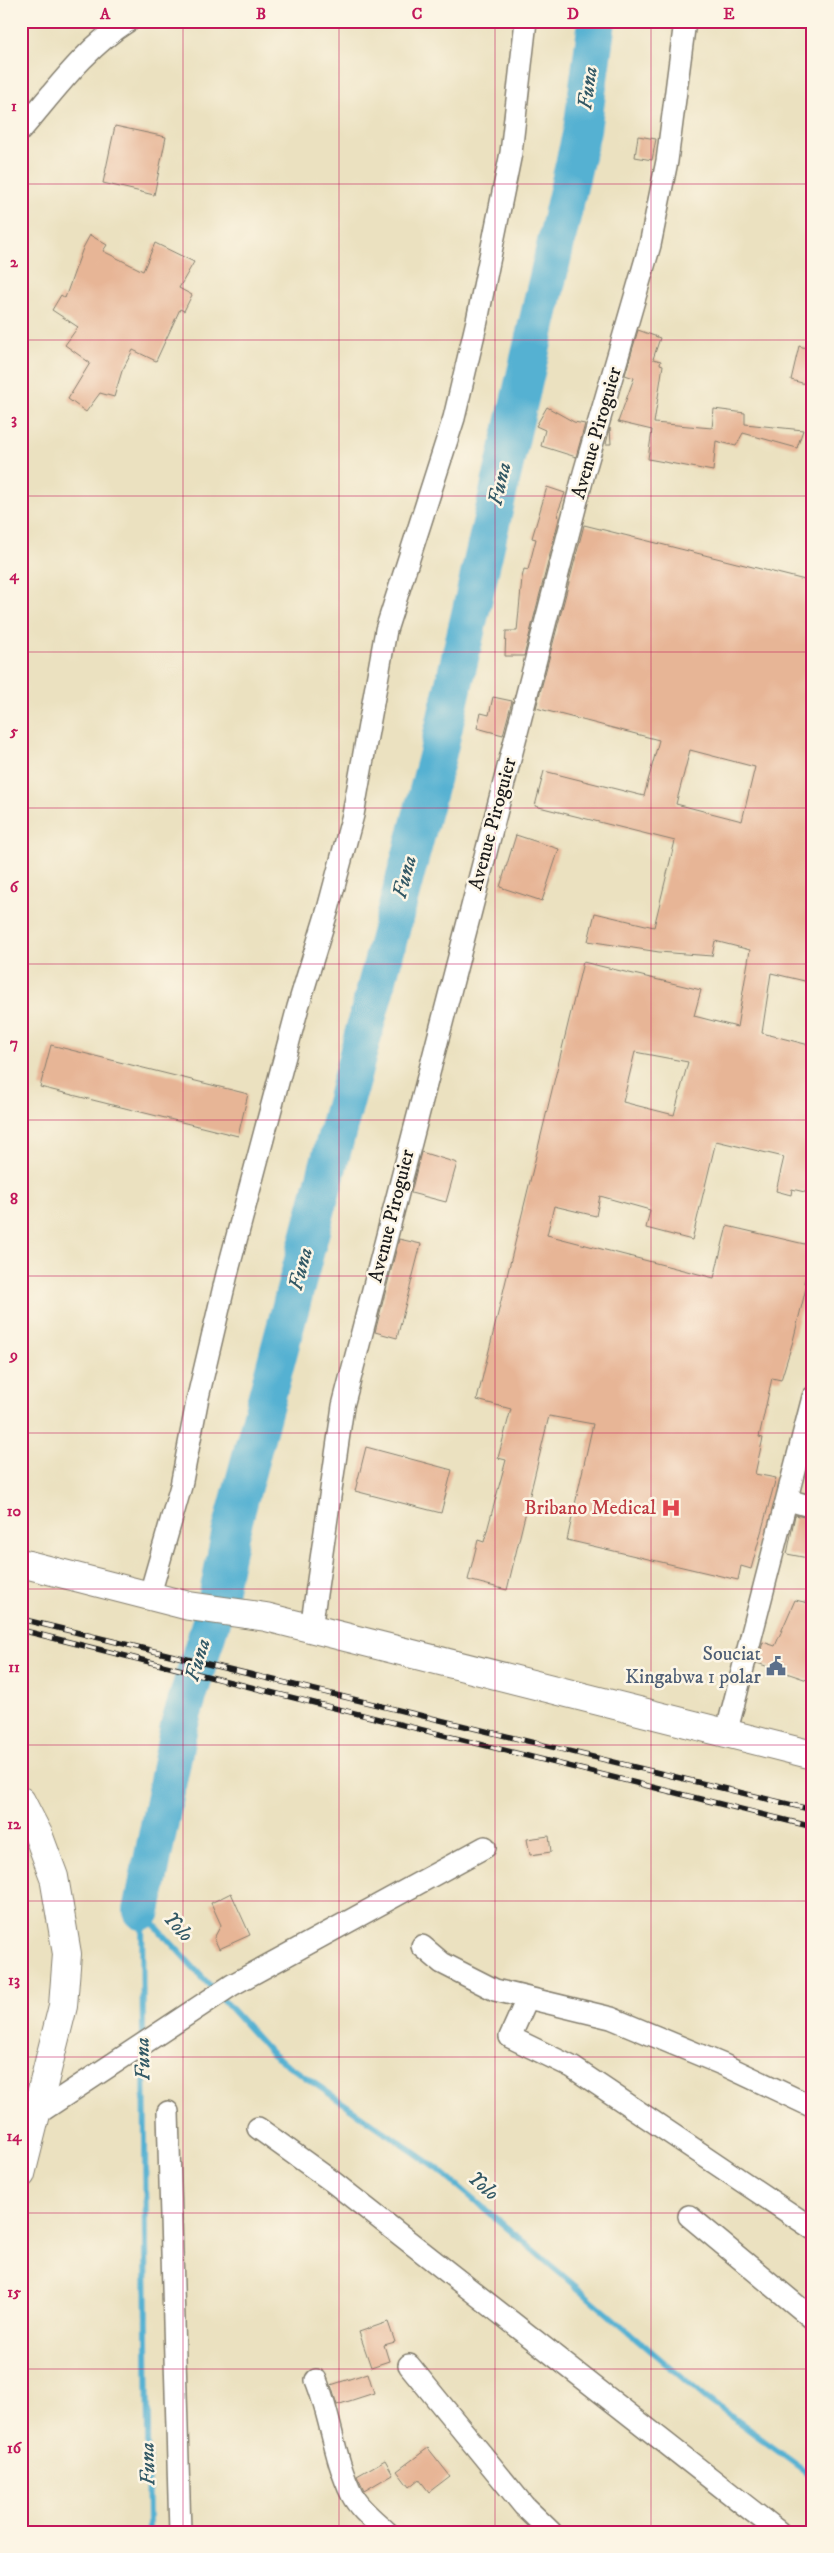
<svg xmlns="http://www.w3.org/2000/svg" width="834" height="2553" font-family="'IM FELL DW Pica',serif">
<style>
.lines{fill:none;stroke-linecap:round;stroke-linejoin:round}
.stream{stroke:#54b1d2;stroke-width:6}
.river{stroke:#54b1d2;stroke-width:38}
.building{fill:#e7b596;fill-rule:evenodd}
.street-casing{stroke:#847e6e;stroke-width:24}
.secondary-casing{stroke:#847e6e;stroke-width:30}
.primary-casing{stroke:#847e6e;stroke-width:30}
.street{stroke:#fff;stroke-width:21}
.secondary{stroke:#fff;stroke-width:28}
.primary{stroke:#fff;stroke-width:28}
.rail-casing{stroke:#1c1c1c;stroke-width:5.5}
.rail{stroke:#fcf5e5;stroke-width:4;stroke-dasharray:11;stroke-linecap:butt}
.grid{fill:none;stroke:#c2185b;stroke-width:1;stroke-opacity:0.55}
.labels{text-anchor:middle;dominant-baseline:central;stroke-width:5;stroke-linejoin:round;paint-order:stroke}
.street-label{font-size:20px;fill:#1c1c1c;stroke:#fcf5e5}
.health-label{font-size:20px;fill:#be3a42;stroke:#fcf5e5;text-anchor:end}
.service-label{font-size:20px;fill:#4e5e75;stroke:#fcf5e5;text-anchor:end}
.water-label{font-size:21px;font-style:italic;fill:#325865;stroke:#fcf5e5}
.neatline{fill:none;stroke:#c2185b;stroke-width:2}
.grid-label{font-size:16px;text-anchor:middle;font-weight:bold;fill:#c2185b}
</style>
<rect width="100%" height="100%" fill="#fcf5e5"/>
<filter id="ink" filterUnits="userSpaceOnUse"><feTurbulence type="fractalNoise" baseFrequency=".02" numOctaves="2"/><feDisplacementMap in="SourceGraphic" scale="10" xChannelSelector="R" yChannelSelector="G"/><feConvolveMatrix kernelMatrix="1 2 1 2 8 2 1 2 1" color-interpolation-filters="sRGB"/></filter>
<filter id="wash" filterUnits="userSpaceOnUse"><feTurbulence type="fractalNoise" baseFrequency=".0096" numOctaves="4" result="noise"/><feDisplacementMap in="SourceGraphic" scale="20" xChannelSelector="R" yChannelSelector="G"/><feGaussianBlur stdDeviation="1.12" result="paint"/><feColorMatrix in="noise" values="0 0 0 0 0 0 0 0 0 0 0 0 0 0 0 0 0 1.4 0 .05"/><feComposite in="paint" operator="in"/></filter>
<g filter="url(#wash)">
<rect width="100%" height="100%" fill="#ebe1c0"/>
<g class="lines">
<path class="stream" d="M142,1911l130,143 165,114 269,230 107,79
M142,1911l1,126
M144,2047l5,485"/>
<path class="river" d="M142,1911l37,-185 36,-118 15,-73 207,-778 145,-627 15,-109"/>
</g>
<g id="blocks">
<path class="building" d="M115,126l51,11 -12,58 -51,-12z
M638,136l18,3 -4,21 -17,-3z
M90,235l17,10 -4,6 40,20 12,-28 39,19 -15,26 13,7 -8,16 -4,-2 -24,52 -23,-11 -11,21 -8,26 -14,-4 -14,19 -18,-13 22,-36 -25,-18 13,-18 -26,-17 9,-15 4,3 18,-50z
M638,330l22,8 -7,21 8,2 -1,3 3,1 -9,58 58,5 2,-19 31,4v11l58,6 -6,18 -54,-15 -7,13 -20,-5 -3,30 -65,-12 4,-29 -34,-8 16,-44 -9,-3z
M799,346l14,4v36l-22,-6z
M547,407l27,15 11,2 -9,33 -35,-11 4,-16 -9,-4z
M610,428l1,16h-5z
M547,487l18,6 -7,19 1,7 -35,137h-19l1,-25h11l5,-53 2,-9 4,1 8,-31 -4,-1z
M584,525l229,57v401l-42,-10 -9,60 51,13v148l-21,-5 -1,6 -15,-4 8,-34 -68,-16 -24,99 -46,-12 4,-18 -50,-14 -4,20 -42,-10 -7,29 167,43 13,-52 86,20 -9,37 3,1 -14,57 -12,39 -9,-2 -13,59 4,1 -8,36 21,4 -25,91 -10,-3 -3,14 -171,-40 26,-116 -44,-8 -42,174 -39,-10 10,-40 6,2 22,-82 -8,-2 13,-49 -34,-9 106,-438 118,28 -7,26 43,11 13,-77 -35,-9 -3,15 -53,-4 -71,-11 7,-28 59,14 21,-86 -140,-35 9,-35 100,25 15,-56 -123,-32zM690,750l65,17 -13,54 -66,-17zM635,1052l53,10 -14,53 -51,-13z
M493,697l19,4 -9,34 -26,-7 4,-15 8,2z
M516,835l43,14 -17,52 -42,-14z
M51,1045l197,49 -10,42 -198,-49z
M421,1152l36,11 -11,39 -35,-9z
M399,1239l22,5 -24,94 -22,-6z
M366,1447l86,23 -11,43 -86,-22z
M795,1515l18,4v40l-26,-5z
M795,1600l18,4v78l-56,-19 6,-21 12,4z
M549,1836l2,16 -21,3 -3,-16z
M231,1893l19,42 -31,14 -5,-11 7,-13 -10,-22z
M388,2322l7,20 -11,3 5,16 -18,6 -12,-35z
M368,2373l6,20 -37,12 -6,-20z
M428,2448l22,28 -21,16 -10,-13 -10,8 -12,-16z
M385,2460l8,14 -29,17 -7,-15z"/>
</g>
</g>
<g filter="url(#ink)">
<use href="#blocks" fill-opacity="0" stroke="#847e6e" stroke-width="1"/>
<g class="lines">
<defs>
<path id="street" d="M21,130c33,-38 64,-82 107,-109
M788,1500l25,7
M150,1594l31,-108 17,-89 29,-123 71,-267 30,-98 25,-94 33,-185 68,-212 23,-97 34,-168 15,-132
M311,1629l32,-223 241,-933 66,-228 17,-84 18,-140
M726,1734l87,-337
M422,1946l20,17 53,27 116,28 113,47 89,42
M527,1999l-17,38 62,30 241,162
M168,2112l12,420
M37,2114l195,-129 253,-138
M258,2128l75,54 446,350
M689,2216l124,103
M409,2365l115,141 27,26
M316,2380c15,37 18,79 36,115 7,14 23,26 35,37"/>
<path id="secondary" d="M21,1801l17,33 16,43 13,77 -4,52 -42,168"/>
<path id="primary" d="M21,1563l168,43 77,11 547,138"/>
</defs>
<use href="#street" class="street-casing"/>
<use href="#secondary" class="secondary-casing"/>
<use href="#primary" class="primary-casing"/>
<use href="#street" class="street"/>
<use href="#secondary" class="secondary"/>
<use href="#primary" class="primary"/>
<defs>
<path id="rail" d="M21,1619l792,191
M21,1630l792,197"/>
</defs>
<use href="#rail" class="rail-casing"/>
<use href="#rail" class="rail"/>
</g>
</g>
<path class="grid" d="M183,21v2511M339,21v2511M495,21v2511M651,21v2511M21,184h792M21,340h792M21,496h792M21,652h792M21,808h792M21,964h792M21,1120h792M21,1276h792M21,1433h792M21,1589h792M21,1745h792M21,1901h792M21,2057h792M21,2213h792M21,2369h792"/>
<defs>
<symbol id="hospital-bare" viewBox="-9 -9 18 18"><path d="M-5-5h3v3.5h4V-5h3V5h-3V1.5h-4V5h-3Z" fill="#e0444e" stroke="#fcf5e5" stroke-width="2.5" paint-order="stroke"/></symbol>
<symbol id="civic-bare" viewBox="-9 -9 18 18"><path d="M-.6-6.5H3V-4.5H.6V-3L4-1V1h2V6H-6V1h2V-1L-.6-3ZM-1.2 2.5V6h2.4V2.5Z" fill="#5c6f8a" stroke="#fcf5e5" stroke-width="2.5" paint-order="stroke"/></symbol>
</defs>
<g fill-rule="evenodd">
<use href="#hospital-bare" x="657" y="1494" width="28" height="28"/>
<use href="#civic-bare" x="762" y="1652" width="28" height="28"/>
</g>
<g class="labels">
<g class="street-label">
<text transform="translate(597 433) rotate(-74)">Avenue Piroguier</text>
<text transform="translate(493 824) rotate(-75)">Avenue Piroguier</text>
<text transform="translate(392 1216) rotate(-76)">Avenue Piroguier</text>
</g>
<g class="health-label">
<text x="656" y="1508">Bribano Medical</text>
</g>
<g class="service-label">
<text x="761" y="1654">Souciat<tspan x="761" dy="23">Kingabwa 1 polar</tspan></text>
</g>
<g class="water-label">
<text transform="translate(588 88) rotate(-82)">Funa</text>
<text transform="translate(500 484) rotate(-77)">Funa</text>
<text transform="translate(405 877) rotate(-75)">Funa</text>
<text transform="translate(301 1269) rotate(-75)">Funa</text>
<text transform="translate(198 1660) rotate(-73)">Funa</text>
<text transform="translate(178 1927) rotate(48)">Yolo</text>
<text transform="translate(143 2059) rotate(-91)">Funa</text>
<text transform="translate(483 2186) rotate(41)">Yolo</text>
<text transform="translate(148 2464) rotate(-91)">Funa</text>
</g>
</g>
<rect width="834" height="2553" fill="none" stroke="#fcf5e5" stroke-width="55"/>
<rect x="28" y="28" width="778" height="2498" class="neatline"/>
<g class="grid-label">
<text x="105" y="19">A</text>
<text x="261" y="19">B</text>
<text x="417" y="19">C</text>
<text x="573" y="19">D</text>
<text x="729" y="19">E</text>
<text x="14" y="111">1</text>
<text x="14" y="267">2</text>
<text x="14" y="424">3</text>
<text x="14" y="580">4</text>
<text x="14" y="736">5</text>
<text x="14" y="892">6</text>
<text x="14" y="1048">7</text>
<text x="14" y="1204">8</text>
<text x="14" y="1360">9</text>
<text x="14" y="1516">10</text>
<text x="14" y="1672">11</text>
<text x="14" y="1829">12</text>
<text x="14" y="1985">13</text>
<text x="14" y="2141">14</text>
<text x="14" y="2297">15</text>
<text x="14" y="2453">16</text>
</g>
</svg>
